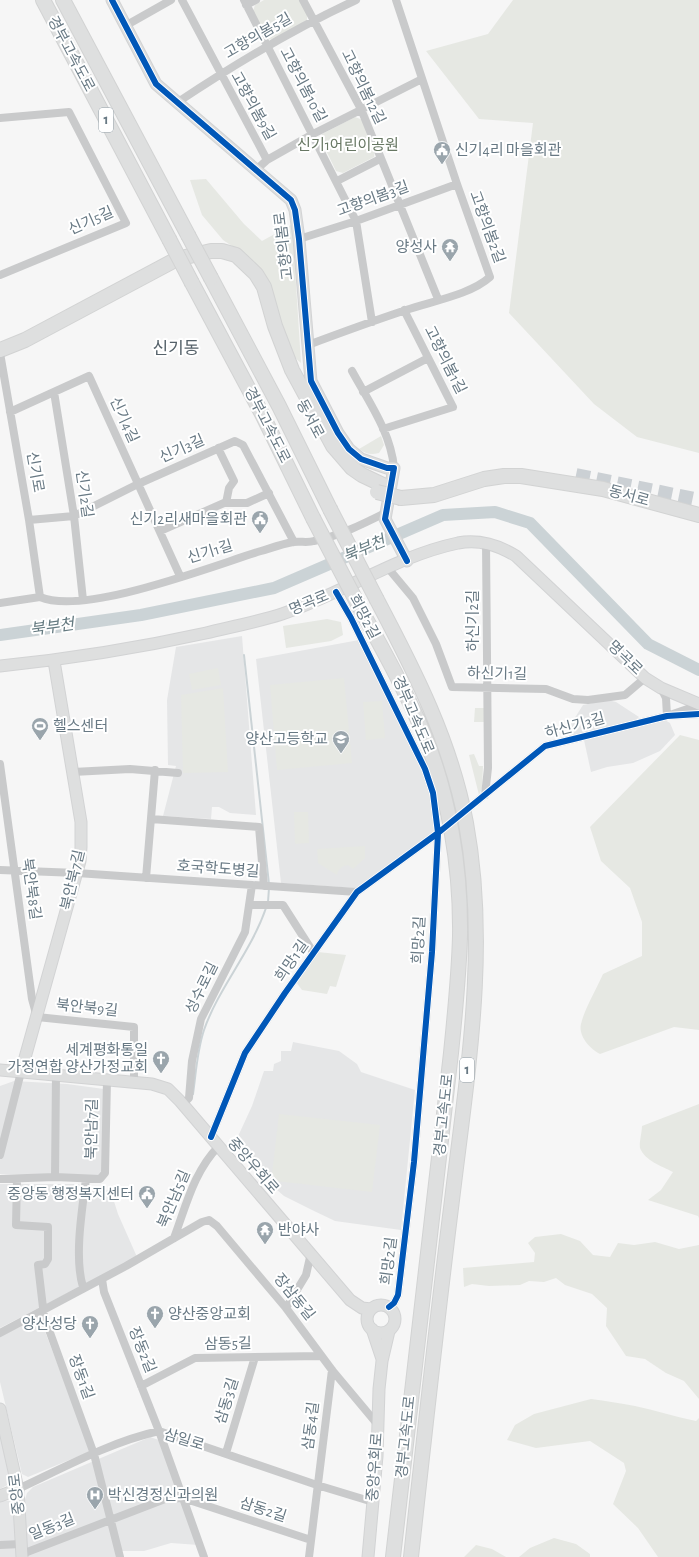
<svg xmlns="http://www.w3.org/2000/svg" width="699" height="1557" font-family="'Alegreya Sans','Noto Sans KR',sans-serif">
<style>
.built{fill:#e5e6e7}
.green{fill:#e6e8e3}
.lines{fill:none;stroke-linecap:round;stroke-linejoin:round}
.stream{stroke:#cbd3d6;stroke-width:2}
.river{stroke:#cbd3d6;stroke-width:12}
.street-tunnel{stroke:#cbd0d4;stroke-width:8;stroke-dasharray:8 4;stroke-linecap:butt}
.highway-tunnel{stroke:#cbd0d4;stroke-width:14;stroke-dasharray:14 7;stroke-linecap:butt}
.secondary-casing{stroke:#d2d3d4;stroke-width:13}
.highway-casing{stroke:#d2d3d3;stroke-width:16}
.street{stroke:#c9cacb;stroke-width:8}
.secondary{stroke:#dedfdf;stroke-width:11}
.highway{stroke:#dedfdf;stroke-width:14}
.highway-bridge-casing{stroke:#d2d3d3;stroke-width:16;stroke-linecap:butt}
.highway-bridge{stroke:#dedfdf;stroke-width:14}
.cycleway-casing{stroke:#fff;stroke-width:8}
.cycleway{stroke:#0057b8;stroke-width:6}
.labels{text-anchor:middle;dominant-baseline:central;stroke-width:4;stroke-linejoin:round;paint-order:stroke}
.shield{fill:#fff;stroke:#95a1a9;stroke-width:1}
.shield-label{font-size:14px;font-weight:bold;fill:#687984}
.street-label{font-size:15px;fill:#687984;stroke:#fff}
.park-label{font-size:15px;fill:#677763;stroke:#fff}
.poi-label{font-size:15px;fill:#687984;stroke:#fff;text-anchor:end}
.water-label{font-size:16px;font-style:italic;fill:#647a80;stroke:#fff}
.quarter-label{font-size:17px;fill:#56626a;stroke:#fff}
</style>
<rect width="100%" height="100%" fill="#f6f6f6"/>
<path class="built" d="M242,636l14,179 -26,-2 -11,-6h-7l-1,12 -48,-3 13,-50 -8,-1 -1,-65 9,-53z
M359,640l41,81 30,70 8,40 -82,57 -75,-5 -25,-224z
M608,700l8,2 23,15 -3,3 -61,16 -5,-2 -3,-4 16,-25z
M665,720l5,3 5,12 -15,16 -27,12 -26,4 -16,5 -7,-32z
M293,1042l46,9 18,13 4,8 54,18 -14,140 -66,-9 -23,-11 -28,-14 -15,-13 -35,-38 18,-39 12,-35h9l1,-7 7,-3v-10h10z
M14,1081l53,3 37,5 -1,83 -3,5 -100,-3v-88z
M0,1184h79l2,4 28,2 2,2 7,22 19,43 -137,71z
M39,1316l52,135 -63,26 -6,-3 -22,-92v-45z
M0,1419l12,56 -1,8 -11,6z
M150,1437l9,3 40,105 -28,-2 -27,8h-28l1,6h-91l-2,-54 3,-10 6,-6z
M5,1500l8,2 4,8 -2,32 -15,1v-42z
M15,1547l3,2 1,8h-19v-9z"/>
<path class="green" d="M264,0h36l7,15v7l-33,18 -6,-1 -15,-28 2,-6z
M513,0h186v453l-62,-16 -43,-33 -85,-91 24,-190 -54,-4 -53,-68 62,-17z
M355,117l8,3 12,30 -1,7 -31,16 -7,-2 -15,-31 1,-6z
M206,179l38,45 18,17 29,-16 2,12 8,126 -8,-7 -49,-102 -21,-14 -21,-25 -12,-35z
M381,436l3,9 -5,8c-8,2 -13,1 -20,-4z
M327,619l14,3 2,13 -12,6 -45,7 -3,-22z
M218,668l3,17 -29,5 -3,-16z
M344,678l8,85 -75,7 -7,-85z
M223,688l5,84 -45,1 -2,-78z
M382,701l3,37 -19,2 -3,-38z
M475,708h10v14h-11z
M680,735l19,5v290l-25,-3 -74,27c-10,-5 -22,-18 -19,-30 3,-14 16,-36 22,-50l39,-18v-34l-12,-34 -29,-27 -11,-34z
M474,754l5,12h4l-1,22 -3,7 -10,-40z
M294,812h14l1,31 -14,1z
M365,846v12l-12,11 -5,-4c-6,1 -10,4 -11,10l-19,-12 -1,-14z
M318,952l28,3 -10,32 -6,-1 -3,8 -25,-4 -6,-8z
M699,1104v114l-1,-2 -50,-16 13,-10 12,-18c-11,-6 -28,-11 -33,-24 -1,-5 2,-16 2,-22z
M279,1114l101,11 -8,67 -96,-11 -4,-7z
M561,1234l19,7 13,14 17,2 8,-14 16,2 21,-3 24,7 20,-4v154l-15,-18 -18,-8 -21,-14 -19,-3 -20,-30 1,-18 -15,-14 -27,-9 -9,-7 -12,4 -15,-1 -9,4 -31,1 -17,-2 -8,3 -1,-19 71,-6 1,-9 -7,-10 7,-6z
M591,1399c15,2 29,4 44,7 20,4 40,11 61,15l3,-3v139h-41l-20,-29 -25,-24 13,-33 -2,-8 -34,-22 -54,7 -29,-8 8,-15 19,-11z
M554,1538l22,6 14,10v3h-71l11,-9z
M476,1545l16,4 14,8h-42z"/>
<g class="lines">
<path class="stream" d="M244,655l25,229
M268,902l1,-14
M193,1094c3,-21 4,-43 11,-64 15,-43 47,-78 62,-122"/>
<path class="river" d="M0,635l141,-20 133,-27 169,-73 52,-3 35,11 118,121 51,26"/>
<path class="street-tunnel" d="M438,833l38,-31"/>
<path class="highway-tunnel" d="M576,475l123,25"/>
<defs>
<path id="secondary" d="M112,0l44,84 135,116 4,10 4,29 12,142 27,52 11,16 12,10 26,9h7l-9,51 22,42
M0,666c69,-7 138,-18 206,-33 25,-6 51,-11 76,-19 60,-20 114,-58 176,-71 22,-4 40,2 58,13l129,122 16,10 38,16
M0,1070l152,14 16,5 12,12 170,199 12,8 9,1
M21,1072l59,-211 1,-14v-25l-27,-161
M367 1319a14 14 0 1 1 28 0a14 14 0 1 1-28 0Z
M372,1329l10,30
M0,1409l18,80 4,68
M0,1496l18,-7
M368,1557l9,-101 2,-67 3,-28 7,-30"/>
<path id="highway" d="M43,0l126,239
M63,0l125,235
M211,278l68,128 51,103
M192,283l70,131 51,104
M0,350l25,-10 152,-81 34,-8h11l14,4 20,19 8,13 11,39 17,44 41,76 19,22 10,7 21,10
M401,498l33,-3 50,-16 20,-3h17l82,13 96,26
M377,600c38,72 74,142 89,223 23,125 1,252 -14,377 -15,119 -28,238 -41,357
M360,608c22,40 45,81 63,124 26,62 38,136 37,204 -1,39 -5,78 -9,117l-58,504"/>
</defs>
<use href="#secondary" class="secondary-casing"/>
<use href="#highway" class="highway-casing"/>
<path class="street" d="M182,0l85,160
M244,0l112,221 16,101
M303,0l58,109 77,190
M246,5l10,-5
M125,26l46,-26
M178,102c57,-38 115,-73 178,-102
M0,118l69,-6 57,111 -126,52
M257,169l10,-9 46,-26 109,-55
M337,181l43,-22
M299,239l57,-18 101,-37
M308,345c32,-12 65,-24 98,-35 26,-9 64,-15 84,-33l-33,-93 -61,-184
M0,353l29,167 11,77
M352,371c17,31 39,62 42,97
M54,392l20,124 9,84
M363,392l65,-34
M10,412l79,-36 91,200
M383,429l70,-22 -49,-97
M218,448l16,33 -5,7 -3,15
M29,520l45,-4 64,-32 97,-43 8,4 51,97
M160,531l64,-28h23l22,-10
M388,568l25,30 23,46 16,43 94,2 27,10 15,1 37,-5 20,-17
M336,592l15,26 74,151 8,24 5,40 -6,119 -18,210 -16,133 -4,8 -5,4
M40,597c45,19 172,-31 221,-46 10,-3 21,-7 32,-9 7,-1 15,1 21,-1 25,-5 49,-17 71,-28
M0,603l40,-6
M661,688l5,10 1,18 32,-11
M0,764l32,235 5,18 97,10v55
M73,772l57,-3 48,4
M485,795l3,-27 -2,-225
M476,802l69,-56 122,-30 32,-2
M151,819l108,8 5,59
M0,870l77,3 280,19
M146,878l9,-108
M250,905h33l30,47
M183,1104l6,-6 3,-37 9,-42 44,-87 7,-47
M211,1137l34,-84 40,-60 72,-101 81,-59
M0,1155l21,-83
M55,1177l1,-102
M0,1179l55,-2 45,2 5,-6 2,-93
M17,1179l-1,46 32,2v32l-3,5 -7,1 6,51 50,138 26,103
M174,1238c12,-32 20,-67 45,-92
M102,1279l2,13 55,139 45,126
M83,1287c-9,-29 -1,-77 3,-108
M286,1308l20,-33 5,-22
M0,1333l126,-67 76,-44 7,-2 8,6 69,82 46,62 46,55
M141,1386l54,-28 126,-2
M226,1453l29,-96
M18,1489c45,-21 92,-47 141,-58l158,54 56,17
M0,1545l21,-1
M22,1554l143,-55 18,-1 128,42
M309,1557l23,-187"/>
<use href="#secondary" class="secondary"/>
<use href="#highway" class="highway"/>
<defs>
<path id="highway-bridge" d="M188,235l23,43
M169,239l23,44
M377,492l24,6
M330,509l47,91
M313,518l47,90"/>
</defs>
<use href="#highway-bridge" class="highway-bridge-casing"/>
<use href="#highway-bridge" class="highway-bridge"/>
<defs>
<path id="cycleway" d="M112,0l44,84 135,116 4,10 4,29 12,142 27,52 11,16 12,10 26,9h7l-9,51 22,42
M336,592l15,26 74,151 8,24 5,40 -6,119 -18,210 -16,133 -4,8 -5,4
M211,1137l34,-84 40,-60 72,-101 81,-59 107,-87 122,-30 32,-2"/>
</defs>
<use href="#cycleway" class="cycleway-casing"/>
<use href="#cycleway" class="cycleway"/>
</g>
<defs>
<symbol id="civic-pin" viewBox="-11 -11 22 30"><path d="M0 17L-7.5 6A9.5 9.5 0 1 1 7.5 6Z" fill="#9aa5ac" stroke="#fff"/><path d="M-.6-6.5H3V-4.5H.6V-3L4-1V1h2V6H-6V1h2V-1L-.6-3ZM-1.2 2.5V6h2.4V2.5Z" fill="#fff"/></symbol>
<symbol id="temple-pin" viewBox="-11 -11 22 30"><path d="M0 17L-7.5 6A9.5 9.5 0 1 1 7.5 6Z" fill="#9aa5ac" stroke="#fff"/><path d="M0-6L5-2H3V0L6.5 2.5H4V6H1.5V3h-3V6H-4V2.5H-6.5L-3 0V-2H-5Z" fill="#fff"/></symbol>
<symbol id="stadium-pin" viewBox="-11 -11 22 30"><path d="M0 17L-7.5 6A9.5 9.5 0 1 1 7.5 6Z" fill="#9aa5ac" stroke="#fff"/><path d="M0-5a6.5 5 0 1 0 0 10a6.5 5 0 1 0 0-10ZM-3.5-1.8h7v3.6h-7Z" fill="#fff"/></symbol>
<symbol id="school-pin" viewBox="-11 -11 22 30"><path d="M0 17L-7.5 6A9.5 9.5 0 1 1 7.5 6Z" fill="#9aa5ac" stroke="#fff"/><path d="M0-5L7-2L0 1L-7-2ZM-4 1L0 2.5L4 1V4Q0 6-4 4Z" fill="#fff"/></symbol>
<symbol id="church-pin" viewBox="-11 -11 22 30"><path d="M0 17L-7.5 6A9.5 9.5 0 1 1 7.5 6Z" fill="#9aa5ac" stroke="#fff"/><path d="M-1.2-6h2.4v3.5h3.3v2.4h-3.3V6h-2.4V-.1h-3.3v-2.4h3.3Z" fill="#fff"/></symbol>
<symbol id="hospital-pin" viewBox="-11 -11 22 30"><path d="M0 17L-7.5 6A9.5 9.5 0 1 1 7.5 6Z" fill="#9aa5ac" stroke="#fff"/><path d="M-5-5h3v3.5h4V-5h3V5h-3V1.5h-4V5h-3Z" fill="#fff"/></symbol>
</defs>
<g fill-rule="evenodd">
<use href="#civic-pin" x="432" y="140" width="20" height="27"/>
<use href="#temple-pin" x="440" y="237" width="20" height="27"/>
<use href="#civic-pin" x="250" y="509" width="20" height="27"/>
<use href="#stadium-pin" x="30" y="716" width="20" height="27"/>
<use href="#school-pin" x="331" y="729" width="20" height="27"/>
<use href="#church-pin" x="151" y="1049" width="20" height="27"/>
<use href="#civic-pin" x="137" y="1184" width="20" height="27"/>
<use href="#temple-pin" x="255" y="1220" width="20" height="27"/>
<use href="#church-pin" x="145" y="1304" width="20" height="27"/>
<use href="#church-pin" x="80" y="1314" width="20" height="27"/>
<use href="#hospital-pin" x="85" y="1485" width="20" height="27"/>
</g>
<g class="labels">
<g class="shield">
<rect x="99" y="108" width="14" height="24" rx="3"/>
<rect x="460" y="1058" width="14" height="24" rx="3"/>
</g>
<g class="shield-label">
<text x="106" y="120">1</text>
<text x="467" y="1070">1</text>
</g>
<g class="street-label">
<text transform="translate(258 36) rotate(-30)">고향의봄5길</text>
<text transform="translate(71 54) rotate(62)">경부고속도로</text>
<text transform="translate(303 85) rotate(62)">고향의봄10길</text>
<text transform="translate(363 87) rotate(64)">고향의봄12길</text>
<text transform="translate(253 106) rotate(61)">고향의봄9길</text>
<text transform="translate(373 199) rotate(-20)">고향의봄3길</text>
<text transform="translate(91 221) rotate(-24)">신기5길</text>
<text transform="translate(487 227) rotate(70)">고향의봄2길</text>
<text transform="translate(284 246) rotate(-97)">고향의봄로</text>
<text transform="translate(445 360) rotate(63)">고향의봄1길</text>
<text transform="translate(310 419) rotate(62)">동서로</text>
<text transform="translate(124 420) rotate(65)">신기4길</text>
<text transform="translate(267 425) rotate(63)">경부고속도로</text>
<text transform="translate(182 449) rotate(-24)">신기3길</text>
<text transform="translate(35 472) rotate(80)">신기로</text>
<text transform="translate(84 494) rotate(82)">신기2길</text>
<text transform="translate(629 496) rotate(15)">동서로</text>
<text transform="translate(210 552) rotate(-17)">신기1길</text>
<text transform="translate(309 603) rotate(-23)">명곡로</text>
<text transform="translate(364 617) rotate(62)">희망2길</text>
<text transform="translate(473 621) rotate(-90)">하신기2길</text>
<text transform="translate(625 658) rotate(44)">명곡로</text>
<text transform="translate(497 674) rotate(1)">하신기1길</text>
<text transform="translate(413 715) rotate(67)">경부고속도로</text>
<text transform="translate(575 726) rotate(-15)">하신기3길</text>
<text transform="translate(218 869) rotate(4)">호국학도병길</text>
<text transform="translate(73 880) rotate(-77)">북안북7길</text>
<text transform="translate(31 889) rotate(82)">북안북8길</text>
<text transform="translate(419 940) rotate(-87)">희망2길</text>
<text transform="translate(292 961) rotate(-55)">희망1길</text>
<text transform="translate(202 988) rotate(-64)">성수로길</text>
<text transform="translate(87 1008) rotate(6)">북안북9길</text>
<text transform="translate(444 1115) rotate(-84)">경부고속도로</text>
<text transform="translate(92 1129) rotate(-89)">북안남7길</text>
<text transform="translate(253 1166) rotate(49)">중앙우회로</text>
<text transform="translate(174 1199) rotate(-67)">북안남5길</text>
<text transform="translate(389 1261) rotate(-83)">희망2길</text>
<text transform="translate(294 1297) rotate(51)">장삼동길</text>
<text transform="translate(228 1344) rotate(-1)">삼동5길</text>
<text transform="translate(142 1350) rotate(68)">장동2길</text>
<text transform="translate(81 1377) rotate(70)">장동1길</text>
<text transform="translate(227 1401) rotate(-73)">삼동3길</text>
<text transform="translate(311 1426) rotate(-83)">삼동4길</text>
<text transform="translate(406 1437) rotate(-84)">경부고속도로</text>
<text transform="translate(184 1440) rotate(17)">삼일로</text>
<text transform="translate(375 1467) rotate(-86)">중앙우회로</text>
<text transform="translate(17 1494) rotate(-97)">중앙로</text>
<text transform="translate(263 1510) rotate(18)">삼동2길</text>
<text transform="translate(52 1527) rotate(-22)">일동3길</text>
</g>
<g class="park-label">
<text x="348" y="145">신기1어린이공원</text>
</g>
<g class="poi-label">
<text x="455" y="150" text-anchor="start">신기4리 마을회관</text>
<text x="437" y="247">양성사</text>
<text x="247" y="519">신기2리새마을회관</text>
<text x="53" y="726" text-anchor="start">헬스센터</text>
<text x="328" y="739">양산고등학교</text>
<text x="148" y="1050">세계평화통일<tspan x="148" dy="17">가정연합 양산가정교회</tspan></text>
<text x="134" y="1194">중앙동 행정복지센터</text>
<text x="278" y="1230" text-anchor="start">반야사</text>
<text x="168" y="1314" text-anchor="start">양산중앙교회</text>
<text x="77" y="1324">양산성당</text>
<text x="108" y="1495" text-anchor="start">박신경정신과의원</text>
</g>
<g class="water-label">
<text transform="translate(364 549) rotate(-23)">북부천</text>
<text transform="translate(52 627) rotate(-8)">북부천</text>
</g>
<g class="quarter-label">
<text x="176" y="348">신기동</text>
</g>
</g>
</svg>
